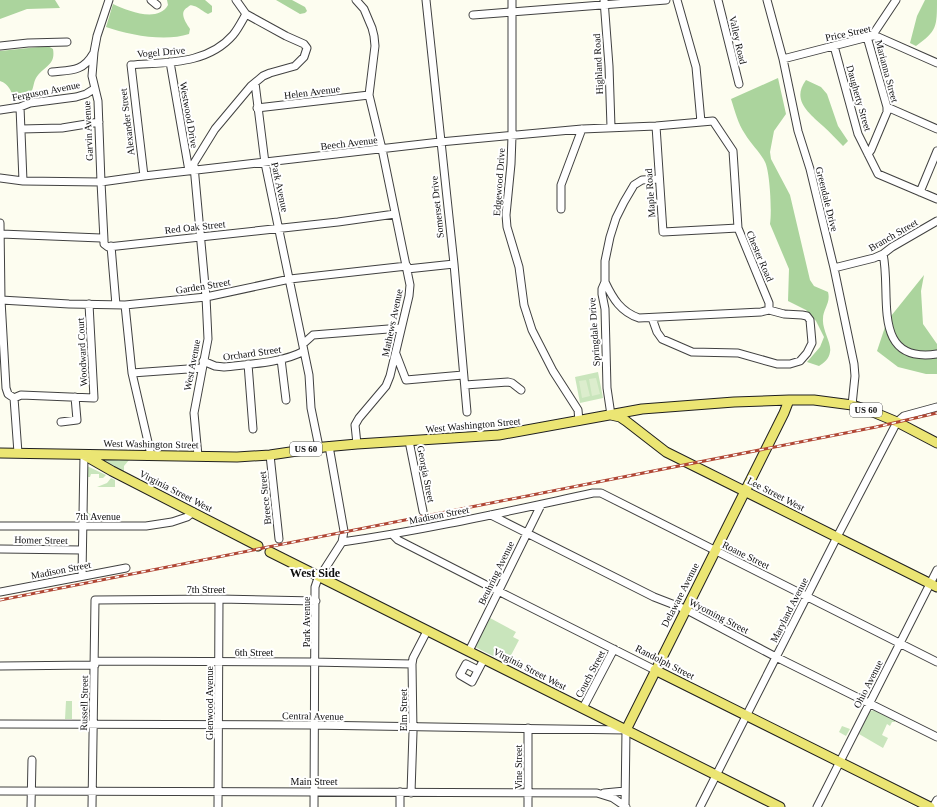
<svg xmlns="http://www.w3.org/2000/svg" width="937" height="807" font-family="'Times New Roman',serif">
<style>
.green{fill:#c9e5bc}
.forest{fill:#abd49d}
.pitch{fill:#dcedcd}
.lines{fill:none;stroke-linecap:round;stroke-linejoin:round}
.minor-casing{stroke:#414141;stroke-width:9}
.major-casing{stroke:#1f1f1f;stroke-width:11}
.minor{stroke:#fff;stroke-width:7}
.major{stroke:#ebe573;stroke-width:9}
.rail-casing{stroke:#b04634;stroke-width:3}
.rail{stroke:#fff;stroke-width:1.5;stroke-dasharray:4.5;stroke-linecap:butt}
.labels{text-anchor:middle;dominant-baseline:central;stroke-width:4;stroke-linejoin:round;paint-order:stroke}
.shield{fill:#fff;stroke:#565656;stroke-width:1}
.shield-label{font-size:9px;font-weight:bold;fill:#0e0e0e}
.street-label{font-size:10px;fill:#0e0e0e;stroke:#fff}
.quarter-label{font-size:12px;font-weight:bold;fill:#0e0e0e;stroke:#fff}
</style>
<rect width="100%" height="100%" fill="#fdfdf0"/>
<path class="green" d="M598,372l5,26 -23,5 -5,-26z
M101,460h28l-5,6v7z
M87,466l19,9 -3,3h-4v-4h-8l-1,3h-3l-1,35 3,1 1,1h12l2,3v4h-17l-2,-2z
M111,478l4,2v7h-18l10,-4z
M490,618l26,14 -3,5 6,3 -12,23 -32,-16z
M66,701h6v18h-7z
M875,710l20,11v1h-3l-2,4 -3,-2 -5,11 6,3 -5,10 -24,-14 11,-23z
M842,726l8,3 -4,7 -7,-4z"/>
<path class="forest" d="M0,0h55l5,8 -33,1 -27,10z
M167,0h38l7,6v6l-4,2c-5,-2 -9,-7 -14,-8 -3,-1 -4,-1 -6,1 -10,5 -2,16 2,22l-1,5c-24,8 -60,1 -83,-7l7,-23c15,7 45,19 55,1z
M276,0h16l13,7 2,4 -2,2 -5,1z
M925,0h12c0,27 0,31 -21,46l-6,-3 7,-27z
M48,46l5,3c3,17 -10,17 -17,29 -3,5 -2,12 -7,17 -4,5 -9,5 -15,4 -3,-8 -5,-15 -14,-18v-30z
M778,78l8,36 -12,17 -4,21 1,7 19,36 20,85 4,6 14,6c3,11 -5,17 -5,27 -1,11 9,25 7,33 -1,7 -6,11 -11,14l-12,-4 13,-15 4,-10 -8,-16 -10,-11 -18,-9 1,-32 -19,-45c2,-12 0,-52 -5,-62 -5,-10 -14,-18 -20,-28 -7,-10 -10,-23 -14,-35z
M806,80l15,7 6,7 11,32 10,15 -5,5c-7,-7 -13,-14 -20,-20 -14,-13 -32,-26 -17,-46z
M924,275l-3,16 2,33 14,20v30h-11l-28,-7 -21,-16 10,-30z"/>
<path class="pitch" d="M596,378l4,16 -8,2 -3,-17z
M586,380l4,16 -8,2 -3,-17z"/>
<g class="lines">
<defs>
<path id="minor" d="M151,0l6,5
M356,0l8,9 8,19 2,8 1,10 -6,49 13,54 28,136 -1,11 -19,80 -4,10 -27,32 -4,7 2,19
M426,0l28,264 13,148
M512,0v136l-1,28 -5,51 1,12 12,40 5,38 8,25 21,41 25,39 1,11
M604,0l5,66 2,61
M677,0l19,67 5,55
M718,0l21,84
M767,0l16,59 15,72 12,38 24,99 20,96 1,12 -3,29
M473,15l193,-15
M872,36l24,-36
M867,37l20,70v5l-16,38 -3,4
M0,46l28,-3 39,-1
M834,46l24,88 20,40 59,25
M783,59l89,-23h4l61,27
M170,62l19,109
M52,72c18,-2 31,0 41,-18
M255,83l10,80 44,212 2,33 8,39
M20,107l3,74
M887,107l50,22
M257,108l112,-13
M0,110l20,-3 10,-4 46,-6 10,-3 8,-5
M656,126l7,106 75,-4
M21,129l41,-1 37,-6
M144,176l-13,-111c35,-3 76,0 102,-30 5,-6 9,-14 13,-21
M0,178l23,3 78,1 43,-6 296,-34 142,-13 74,-3 57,-5 20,30 5,77 31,75v7
M920,192l17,-41
M561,209v-24l21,-56
M0,223l1,77 5,88 2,6 6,4 4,55
M1,234l100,4 3,2v4l4,3 230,-25 57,-8
M104,240l-3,-58 -3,-81 -6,-25 2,-24 3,-16 12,-36
M111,246l5,59
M883,254c9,40 -13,110 54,100
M834,268l40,-10 9,-4 9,-7 45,-26
M407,269l47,-5
M605,282c8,17 16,30 34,36l122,-6 8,-2
M1,300l68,4 56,1 81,-8 84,-18 117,-13
M125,305l7,68 19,82
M652,318l5,14 5,7 30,13 46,1 39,11h13l10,-3 7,-8 5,-10 -2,-23 -3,-4 -5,-1 -18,-1 -15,-4
M303,344l10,-9 88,-7
M396,354l10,26 57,-5
M281,359l5,41
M203,361l12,5 9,1c25,-3 58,-4 80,-16
M248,364l5,65
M132,373l70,-5
M465,385l43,-3 4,1 9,7
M14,398l7,-3 73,3 -5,-94
M611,415l-4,-27 -2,-79 -3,-15v-5l3,-7v-21l5,-24 6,-19 8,-16 10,-17 8,-5 17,-1
M61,422l16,-2 -2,-23
M409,441l14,70
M270,455l9,84
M198,456l-4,-43 14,-74 -2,-42 -12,-131v-3l21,-34 36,-43 12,-10 7,-3 25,-7 9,-9 3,-9 -3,-4 -18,-8 -40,-22 -10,-14
M491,515l163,82 31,12 91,48 161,80
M0,526h146l26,-4 15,-5 6,-5
M393,535l5,5 100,51 157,79
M342,542c84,-12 167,-31 251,-49h8l336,169
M0,549l82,1
M82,576l2,-121
M0,592l126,-24
M469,651l72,-146
M95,661l216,1 101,2
M0,666l95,-1
M478,670l-12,-6 -6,11 12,7 12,-23
M583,708l31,-59
M0,724l311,1 315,5 -1,77
M528,728v79
M0,791l597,2 16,5 13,9
M411,793l2,-61 -1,-68 1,-6 14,-27
M604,793l21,-2
M31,807l1,-47
M92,807l3,-207 124,-1 97,2
M218,807l1,-208
M314,807l1,-220 2,-6 25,-39 2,-11 -15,-85
M400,807v-15
M700,807l137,-270 60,-115 7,-6 33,-9
M817,807l120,-237
M933,807l4,-7"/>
<path id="major" d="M611,415l9,2 6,4 40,31 271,135
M0,453l237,4 33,-2 54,-8 33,-3 142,-9 143,-26 92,-7 55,-2h25l38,5 21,7 24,10 40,21
M84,455l28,16 146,75
M270,552l510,255
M655,670l275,137
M626,730l158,-317 5,-13"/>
</defs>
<use href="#minor" class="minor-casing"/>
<use href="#major" class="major-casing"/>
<use href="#minor" class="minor"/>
<use href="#major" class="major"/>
<defs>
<path id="rail" d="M0,600l876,-173 61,-14"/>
</defs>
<use href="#rail" class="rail-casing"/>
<use href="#rail" class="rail"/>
</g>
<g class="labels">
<g class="shield">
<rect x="850" y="403" width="32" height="14" rx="3"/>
<rect x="290" y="442" width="32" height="14" rx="3"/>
</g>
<g class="shield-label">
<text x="866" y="410">US 60</text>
<text x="306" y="449">US 60</text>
</g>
<g class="street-label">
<text transform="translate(848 33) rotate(-12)">Price Street</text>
<text transform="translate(738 40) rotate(77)">Valley Road</text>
<text transform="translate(161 52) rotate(-5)">Vogel Drive</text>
<text transform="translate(598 64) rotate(-93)">Highland Road</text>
<text transform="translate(887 71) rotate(75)">Marianna Street</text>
<text transform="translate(46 91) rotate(-11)">Ferguson Avenue</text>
<text transform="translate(312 92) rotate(-7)">Helen Avenue</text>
<text transform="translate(859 98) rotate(74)">Daugherty Street</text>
<text transform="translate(189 115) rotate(80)">Westwood Drive</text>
<text transform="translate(127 122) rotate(-97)">Alexander Street</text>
<text transform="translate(88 131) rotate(-93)">Garvin Avenue</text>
<text transform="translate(349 143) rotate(-7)">Beech Avenue</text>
<text transform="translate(499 182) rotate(-86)">Edgewood Drive</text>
<text transform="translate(280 187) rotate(78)">Park Avenue</text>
<text transform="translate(650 193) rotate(-94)">Maple Road</text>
<text transform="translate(827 199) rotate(76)">Greendale Drive</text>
<text transform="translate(437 207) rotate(-96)">Somerset Drive</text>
<text transform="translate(195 227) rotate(-6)">Red Oak Street</text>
<text transform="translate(893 235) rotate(-30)">Branch Street</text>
<text transform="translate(760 256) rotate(67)">Chester Road</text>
<text transform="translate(203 286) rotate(-9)">Garden Street</text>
<text transform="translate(392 323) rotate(-78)">Mathews Avenue</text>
<text transform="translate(594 332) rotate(-94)">Springdale Drive</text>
<text transform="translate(82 352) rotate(-93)">Woodward Court</text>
<text transform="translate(252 353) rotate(-8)">Orchard Street</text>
<text transform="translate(192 365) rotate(-79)">West Avenue</text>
<text transform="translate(473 425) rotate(-5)">West Washington Street</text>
<text transform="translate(151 444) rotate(1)">West Washington Street</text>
<text transform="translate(426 474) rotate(79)">Georgia Street</text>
<text transform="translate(176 491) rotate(27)">Virginia Street West</text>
<text transform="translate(776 494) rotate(27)">Lee Street West</text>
<text transform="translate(265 498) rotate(-96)">Breece Street</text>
<text transform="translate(439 515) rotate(-11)">Madison Street</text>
<text x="98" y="516">7th Avenue</text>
<text transform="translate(41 540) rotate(1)">Homer Street</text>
<text transform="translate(746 555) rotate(26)">Roane Street</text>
<text transform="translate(61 570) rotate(-11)">Madison Street</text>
<text transform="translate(496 573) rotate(-64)">Beuhring Avenue</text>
<text x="206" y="589">7th Street</text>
<text transform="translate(680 595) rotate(-63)">Delaware Avenue</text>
<text transform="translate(789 610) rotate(-63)">Maryland Avenue</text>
<text transform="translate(719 616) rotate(27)">Wyoming Street</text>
<text transform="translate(306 622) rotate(-90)">Park Avenue</text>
<text x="254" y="652">6th Street</text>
<text transform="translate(665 662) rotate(27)">Randolph Street</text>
<text transform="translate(530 669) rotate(27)">Virginia Street West</text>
<text transform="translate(590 674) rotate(-62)">Couch Street</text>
<text transform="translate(868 684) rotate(-63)">Ohio Avenue</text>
<text transform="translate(84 703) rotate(-89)">Russell Street</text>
<text transform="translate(209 703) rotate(-90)">Glenwood Avenue</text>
<text transform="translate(403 710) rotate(-90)">Elm Street</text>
<text transform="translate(313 716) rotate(1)">Central Avenue</text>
<text transform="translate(518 767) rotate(-90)">Vine Street</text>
<text x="314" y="781">Main Street</text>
</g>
<g class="quarter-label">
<text x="315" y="573">West Side</text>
</g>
</g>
</svg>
